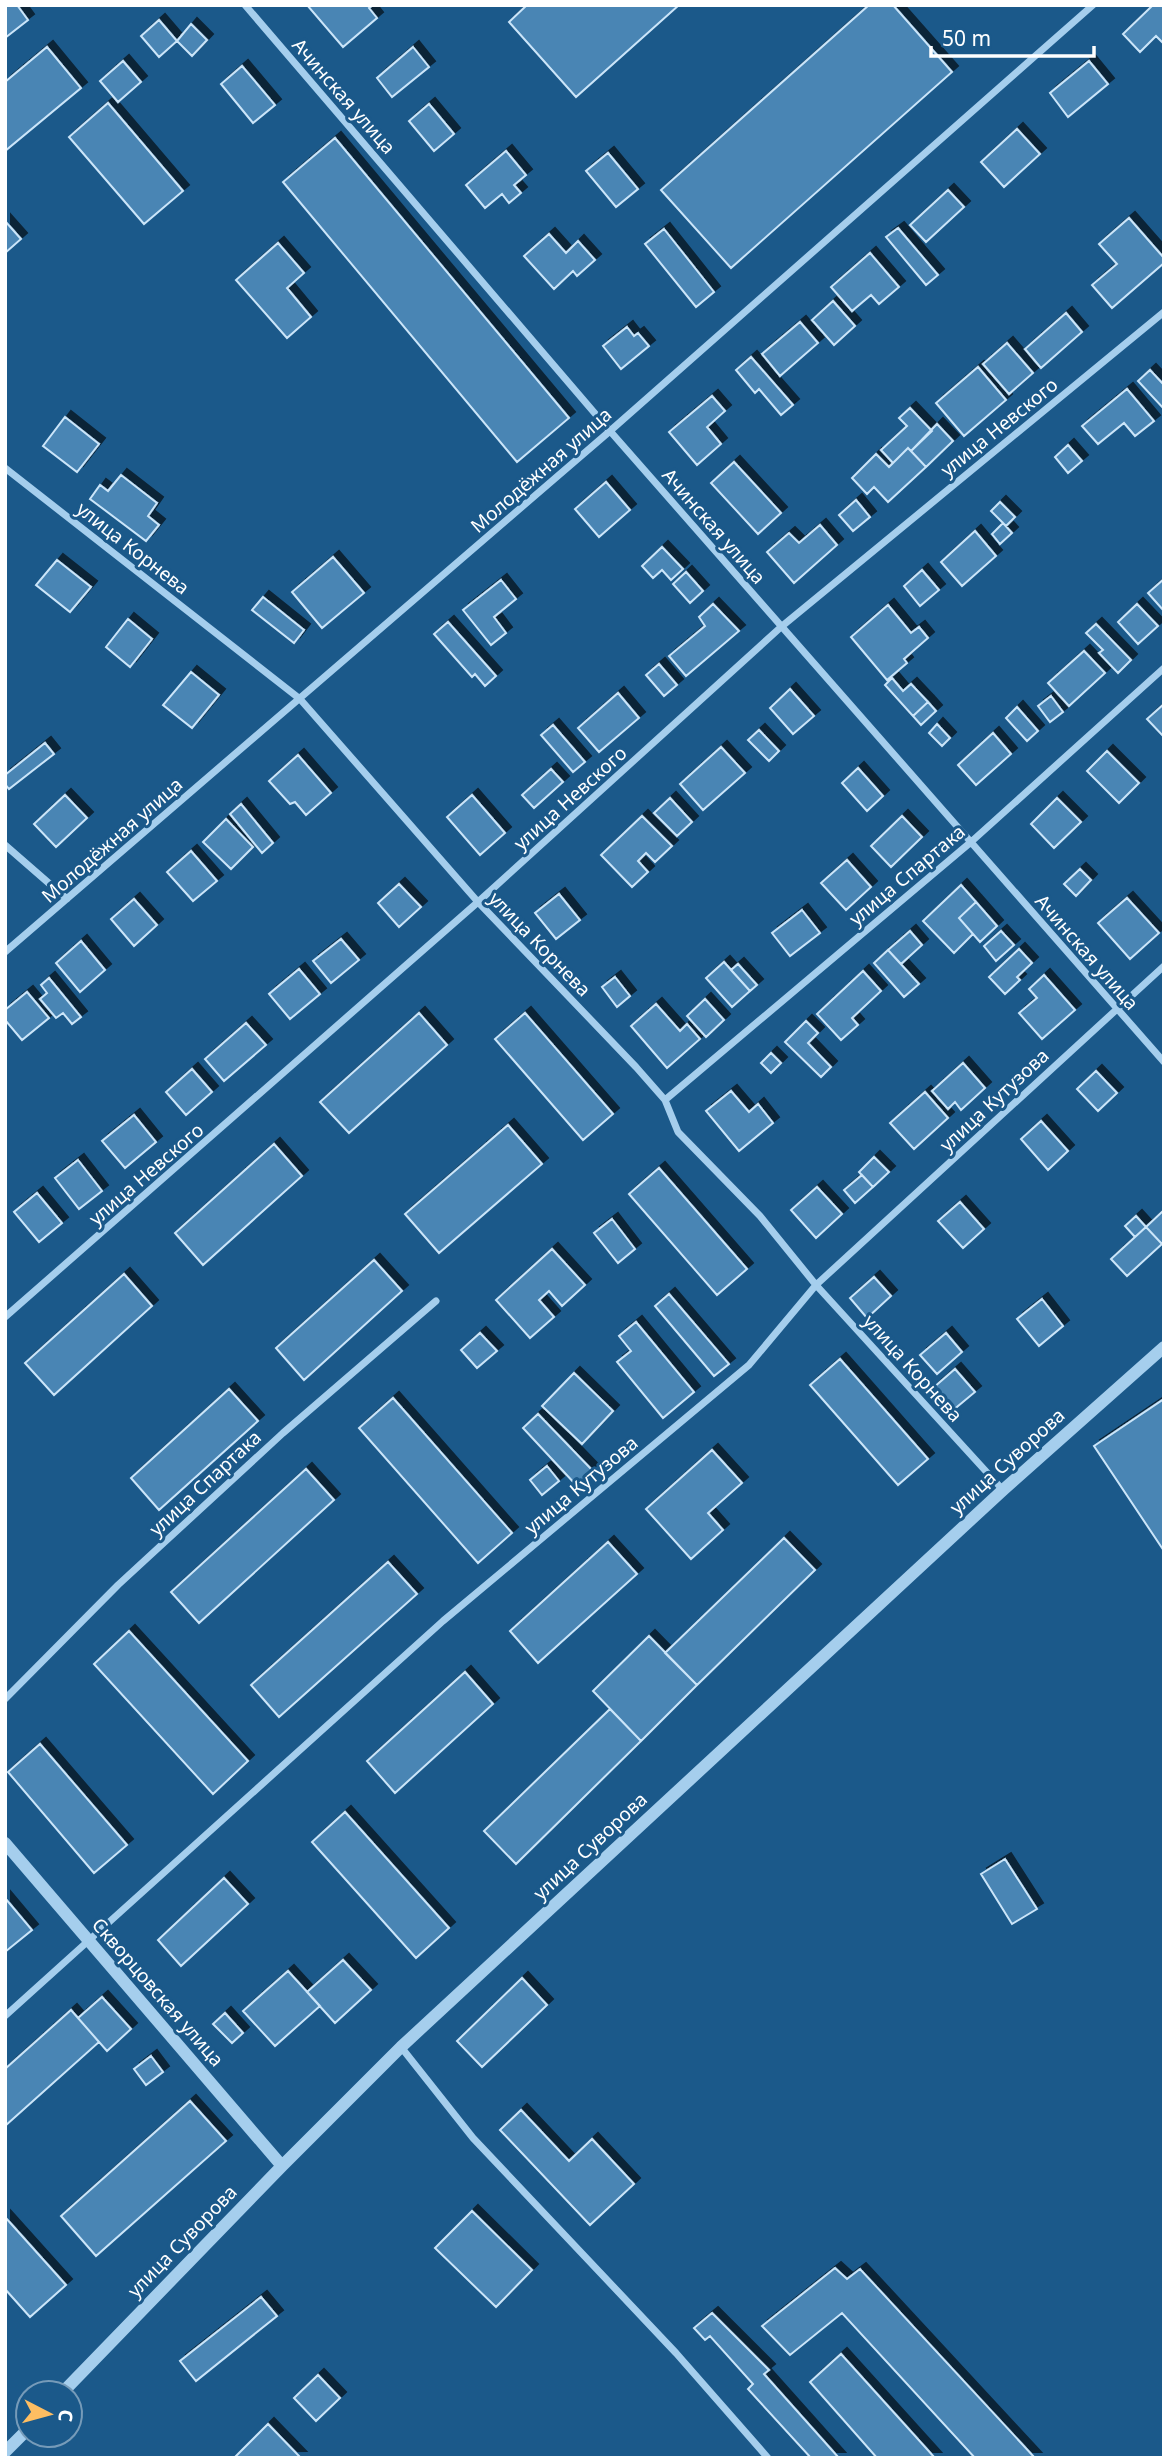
<svg xmlns="http://www.w3.org/2000/svg" width="1169" height="2463" font-family="'Noto Sans',sans-serif">
<style>
.building{fill:#4885b4;stroke:#cbe5f9;stroke-width:2;filter:url(#shadow)}
.lines{fill:none;stroke-linecap:round;stroke-linejoin:round}
.minor{stroke:#a5ceed;stroke-width:7}
.tertiary{stroke:#a5ceed;stroke-width:12}
.labels{text-anchor:middle;dominant-baseline:central;stroke-width:6;stroke-linejoin:round;paint-order:stroke}
.street-label{font-size:19px;fill:#fff;stroke:#1b598a}
</style>
<defs>
<filter id="shadow"><feDropShadow dx="6" dy="-6" stdDeviation="0" flood-color="#0009"/></filter>
</defs>
<rect width="100%" height="100%" fill="#1b598a"/>
<path class="building" d="M5,5h12l11,15 -23,18z
M307,5h66l-4,3 8,10 -34,29z
M527,5h152l-103,92 -67,-75z
M869,5h24l59,67 -221,196 -70,-78z
M1153,5h11v39l-8,-8 -16,16 -17,-18z
M159,20l18,21 -18,16 -18,-21z
M191,24l16,16 -15,16 -15,-15z
M47,47l34,41 -76,63v-69z
M413,47l16,20 -37,30 -15,-19z
M123,61l18,21 -23,20 -18,-21z
M1089,61l19,23 -40,33 -18,-24z
M242,66l33,39 -22,18 -32,-39z
M108,103l75,88 -39,33 -75,-87z
M429,104l25,30 -20,17 -25,-30z
M1017,129l23,25 -36,33 -23,-25z
M335,138l234,280 -52,44 -234,-280z
M506,151l20,24 -12,10 7,8 -12,10 -7,-9 -17,14 -19,-23z
M608,153l30,36 -22,18 -30,-36z
M948,190l16,17 -38,35 -16,-17z
M1129,218l35,40v5l-52,45 -20,-23 25,-21 -18,-20z
M5,221l16,18 -16,14z
M898,228l40,47 -12,10 -40,-48z
M664,229l50,63 -18,15 -51,-63z
M549,234l17,19 12,-12 17,19 -18,16 -4,-5 -19,18 -30,-33z
M278,243l26,30 -17,15 24,29 -24,21 -51,-58z
M870,253l29,34 -20,17 -8,-9 -19,16 -21,-24z
M833,301l22,25 -21,19 -22,-25z
M1066,313l16,19 -41,36 -16,-19z
M800,322l18,21 -38,33 -18,-22z
M627,327l7,9 4,-3 11,13 -28,23 -18,-23z
M1007,343l26,30 -24,21 -26,-30z
M751,357l42,48 -12,10 -22,-26 -4,4 -19,-23z
M978,367l28,33 -42,36 -28,-33z
M1150,370l14,15v24l-26,-28z
M1127,389l27,32 -19,15 -11,-13 -26,21 -16,-18z
M712,396l13,15 -18,16 14,17 -24,21 -28,-33z
M910,408l22,23 -21,20 -3,-3 -15,15 -12,-13 26,-24 -8,-8z
M65,417l34,27 -22,28 -34,-26z
M937,424l16,17 -27,26 -15,-16z
M1068,445l14,16 -14,12 -13,-16z
M908,448l18,19 -38,35 -14,-15 -7,7 -15,-16 24,-24 13,13z
M734,462l47,51 -23,21 -47,-51z
M121,475l36,28 -9,13 11,9 -13,16 -56,-42 10,-14 8,6z
M606,482l24,28 -31,27 -24,-28z
M856,500l14,17 -17,14 -14,-16z
M1000,502l15,15 -9,9 -15,-15z
M1003,523l9,10 -12,11 -8,-10z
M820,525l17,20 -43,38 -27,-31 22,-19 10,10z
M975,531l21,25 -34,30 -21,-24z
M662,547l21,22 -12,11 -9,-10 -9,8 -11,-12z
M333,557l31,36 -42,35 -30,-36z
M57,560l34,27 -21,25 -34,-27z
M922,570l17,20 -19,16 -16,-20z
M686,572l17,19 -13,12 -17,-19z
M1164,579v32l-16,-18z
M501,580l15,19 -22,18 12,16 -15,12 -28,-35z
M263,597l41,33 -10,13 -42,-33z
M713,604l26,27 -53,45 -17,-20 36,-30 -6,-9z
M1137,604l21,22 -20,18 -20,-22z
M888,605l23,28 8,-6 9,11 -24,21 3,4 -20,17 -36,-43z
M128,619l24,20 -22,28 -24,-20z
M448,622l48,54 -11,10 -10,-12 -3,3 -38,-43z
M1096,624l35,36 -13,13 -19,-20 4,-3 -17,-17z
M1084,651l21,22 -36,33 -21,-23z
M659,664l18,21 -13,11 -18,-21z
M191,672l28,23 -27,33 -29,-23z
M892,678l11,13 8,-7 17,18 -15,14 -28,-31z
M790,689l24,27 -21,18 -23,-26z
M618,693l21,25 -40,34 -21,-24z
M1051,696l12,16 -13,10 -12,-16z
M928,702l8,9 -15,14 -8,-9z
M1164,704v33l-17,-18z
M1017,707l21,24 -11,10 -21,-23z
M937,724l13,14 -8,8 -13,-13z
M553,725l32,37 -12,10 -32,-37z
M759,730l20,21 -10,10 -21,-21z
M993,733l18,21 -35,31 -18,-20z
M45,743l9,11 -45,35 -4,-5v-9z
M721,747l24,26 -42,37 -23,-26z
M1107,751l32,32 -20,20 -32,-32z
M298,755l33,38 -25,22 -11,-13 -5,2 -21,-23z
M858,768l25,28 -16,15 -25,-28z
M551,769l12,13 -29,26 -12,-13z
M65,795l22,23 -31,29 -22,-23z
M472,795l33,38 -25,22 -33,-38z
M670,798l22,24 -15,14 -23,-23z
M1057,798l24,24 -27,26 -23,-24z
M241,804l32,39 -11,10 -32,-39z
M642,816l30,30 -17,16 -9,-9 -8,8 10,11 -16,15 -31,-32z
M902,816l20,21 -31,30 -20,-21z
M226,819l27,28 -22,22 -28,-27z
M191,851l26,30 -24,20 -26,-29z
M847,860l24,27 -25,23 -25,-27z
M1080,869l11,11 -15,16 -12,-12z
M399,884l22,23 -22,20 -21,-24z
M961,885l15,17 -17,16 14,16 -19,19 -31,-32z
M559,894l21,26 -24,19 -21,-26z
M1127,898l32,35 -29,26 -32,-36z
M134,899l23,26 -23,21 -23,-27z
M976,902l21,24 -17,16 -21,-24z
M802,910l18,23 -30,23 -18,-23z
M910,931l12,14 -21,19 -13,-14z
M1001,931l13,14 -18,16 -12,-15z
M341,939l18,21 -28,23 -18,-22z
M81,941l24,29 -25,22 -24,-29z
M1019,949l13,14 -15,14 3,3 -15,14 -16,-17z
M888,950l31,34 -15,13 -30,-34z
M724,962l26,29 -18,16 -26,-29z
M738,964l19,21 -7,6 -19,-21z
M299,969l21,25 -30,25 -21,-25z
M863,971l18,20 -29,27 6,7 -17,15 -24,-26z
M1044,975l31,35 -33,29 -23,-26 18,-15 -8,-9z
M615,977l15,19 -13,11 -15,-20z
M49,978l32,39 -9,7 -9,-11 -7,5 -16,-19 7,-6 -6,-8z
M27,992l22,26 -27,22 -17,-20v-10z
M705,999l19,21 -18,17 -19,-21z
M656,1004l24,27 7,-7 13,15 -33,29 -36,-42z
M419,1013l28,32 -98,88 -29,-31z
M525,1013l88,101 -30,26 -88,-101z
M806,1021l12,12 -10,10 23,24 -10,10 -36,-35z
M246,1023l20,22 -42,36 -19,-22z
M771,1053l10,10 -10,10 -10,-10z
M963,1063l22,25 -24,22 -6,-8 -7,7 -16,-18z
M192,1069l20,23 -26,23 -20,-23z
M1096,1071l21,22 -19,18 -21,-22z
M731,1091l18,21 9,-8 15,19 -34,28 -33,-40z
M925,1092l23,26 -34,31 -24,-26z
M134,1115l22,27 -31,26 -23,-27z
M1041,1121l27,30 -20,19 -27,-31z
M508,1125l34,39 -103,89 -34,-39z
M274,1144l28,32 -99,89 -28,-32z
M874,1157l15,15 -16,15 -14,-15z
M78,1160l24,31 -23,18 -24,-31z
M659,1168l88,101 -30,26 -88,-101z
M862,1175l11,12 -18,16 -11,-13z
M817,1187l25,27 -26,24 -25,-28z
M37,1193l25,30 -23,19 -25,-30z
M960,1202l24,27 -21,19 -25,-27z
M1164,1210v32l-2,2 -16,-17z
M1136,1216l10,11 -11,10 -10,-11z
M612,1219l23,30 -17,14 -24,-30z
M1146,1227l16,17 -35,32 -16,-17z
M552,1249l33,36 -23,21 -13,-15 -10,9 15,17 -24,21 -34,-38z
M374,1260l28,31 -98,89 -28,-32z
M124,1274l28,32 -98,89 -29,-32z
M874,1277l17,19 -24,22 -17,-20z
M669,1294l60,70 -15,12 -59,-70z
M1042,1299l21,27 -24,20 -22,-27z
M636,1322l58,70 -31,26 -46,-56 14,-11 -12,-15z
M480,1333l17,18 -20,17 -16,-18z
M946,1333l16,19 -25,22 -17,-19z
M840,1359l88,100 -30,26 -88,-100z
M955,1369l20,23 -23,19 -19,-23z
M574,1373l39,38 -31,33 -40,-38z
M229,1389l29,32 -99,89 -28,-32z
M393,1398l119,135 -34,30 -119,-135z
M1164,1399v152l-70,-105z
M538,1414l55,57 -16,15 -54,-58z
M712,1450l30,33 -34,30 15,17 -32,29 -45,-50z
M547,1466l12,15 -17,14 -12,-15z
M306,1469l28,31 -135,123 -28,-31z
M784,1538l31,32 -118,115 -32,-32z
M608,1542l29,32 -99,89 -28,-32z
M388,1562l29,32 -138,123 -28,-32z
M129,1631l119,130 -35,33 -119,-130z
M649,1636l48,49 -56,56 -48,-50z
M465,1672l28,32 -98,89 -28,-32z
M610,1709l31,32 -125,123 -32,-33z
M40,1744l87,101 -33,28 -86,-101z
M345,1812l104,116 -33,30 -104,-116z
M1005,1859l32,50 -25,15 -31,-50z
M224,1878l24,26 -67,62 -23,-26z
M5,1898l27,32 -27,22z
M343,1960l28,30 -36,33 -28,-31z
M288,1971l32,35 -45,40 -32,-35z
M522,1978l25,27 -65,62 -25,-26z
M102,1997l29,32 -24,22 -29,-33z
M71,2010l28,32 -94,84v-57z
M225,2013l18,20 -11,10 -19,-19z
M151,2056l12,16 -17,13 -12,-16z
M190,2101l36,40 -130,115 -35,-40z
M521,2110l48,51 23,-22 42,45 -44,41 -90,-95z
M472,2211l60,59 -36,37 -61,-59z
M5,2217l61,68 -36,32 -25,-28z
M835,2268l12,11 13,-10 175,189h-60l-133,-145 -52,42 -28,-29z
M261,2297l16,19 -81,65 -16,-20z
M712,2313l57,57 -5,4 75,84h-28l-63,-69 5,-5 -43,-48 -5,4 -11,-12z
M841,2354l94,104h-58l-67,-76z
M318,2375l22,23 -24,23 -22,-23z
M268,2424l32,33 -66,1z"/>
<g class="lines">
<path class="minor" d="M245,5l365,426 554,631
M5,468l295,231 178,203 158,165 29,33 13,32 82,84 56,69 187,205
M5,845l62,54
M5,952l605,-521 483,-426
M665,1100l306,-258 193,-174
M5,1317l473,-415 303,-275 383,-315
M5,1699l113,-114 165,-152 153,-132
M5,2016l438,-395 306,-256 67,-80 348,-319
M401,2047l72,91 203,215 92,105"/>
<path class="tertiary" d="M5,1843l277,323
M62,2393l220,-227 119,-119 602,-557 161,-143
M5,2452l23,-23"/>
</g>
<g class="labels">
<g class="street-label">
<text transform="translate(344 96) rotate(49)">Ачинская улица</text>
<text transform="translate(999 427) rotate(-39)">улица Невского</text>
<text transform="translate(541 470) rotate(-41)">Молодёжная улица</text>
<text transform="translate(714 526) rotate(49)">Ачинская улица</text>
<text transform="translate(133 548) rotate(38)">улица Корнева</text>
<text transform="translate(570 798) rotate(-42)">улица Невского</text>
<text transform="translate(112 840) rotate(-41)">Молодёжная улица</text>
<text transform="translate(907 875) rotate(-40)">улица Спартака</text>
<text transform="translate(540 944) rotate(46)">улица Корнева</text>
<text transform="translate(1087 952) rotate(49)">Ачинская улица</text>
<text transform="translate(994 1100) rotate(-43)">улица Кутузова</text>
<text transform="translate(146 1174) rotate(-41)">улица Невского</text>
<text transform="translate(913 1368) rotate(48)">улица Корнева</text>
<text transform="translate(1007 1461) rotate(-42)">улица Суворова</text>
<text transform="translate(205 1483) rotate(-43)">улица Спартака</text>
<text transform="translate(581 1485) rotate(-40)">улица Кутузова</text>
<text transform="translate(590 1846) rotate(-43)">улица Суворова</text>
<text transform="translate(158 1992) rotate(49)">Скворцовская улица</text>
<text transform="translate(182 2241) rotate(-46)">улица Суворова</text>
</g>
</g>
<rect width="1169" height="2463" fill="none" stroke="#ffffff" stroke-width="14"/>
<g transform="translate(49 2414) rotate(96)"><circle r="33" fill="#1b598a" stroke="#769bb9" stroke-width="2"/>
<path d="M0-5L12 26L0 18L-12 26Z" fill="#febe62"/>
<text y="-10" font-size="19" font-weight="bold" text-anchor="middle" fill="#ffffff">С</text>
</g>
<path d="M931 46v10h163v-10" fill="none" stroke="#ffffff" stroke-width="3.5"/>
<text x="942" y="46" font-size="21" fill="#ffffff" stroke="#1b598a" stroke-width="5" paint-order="stroke">50 m</text>
</svg>
